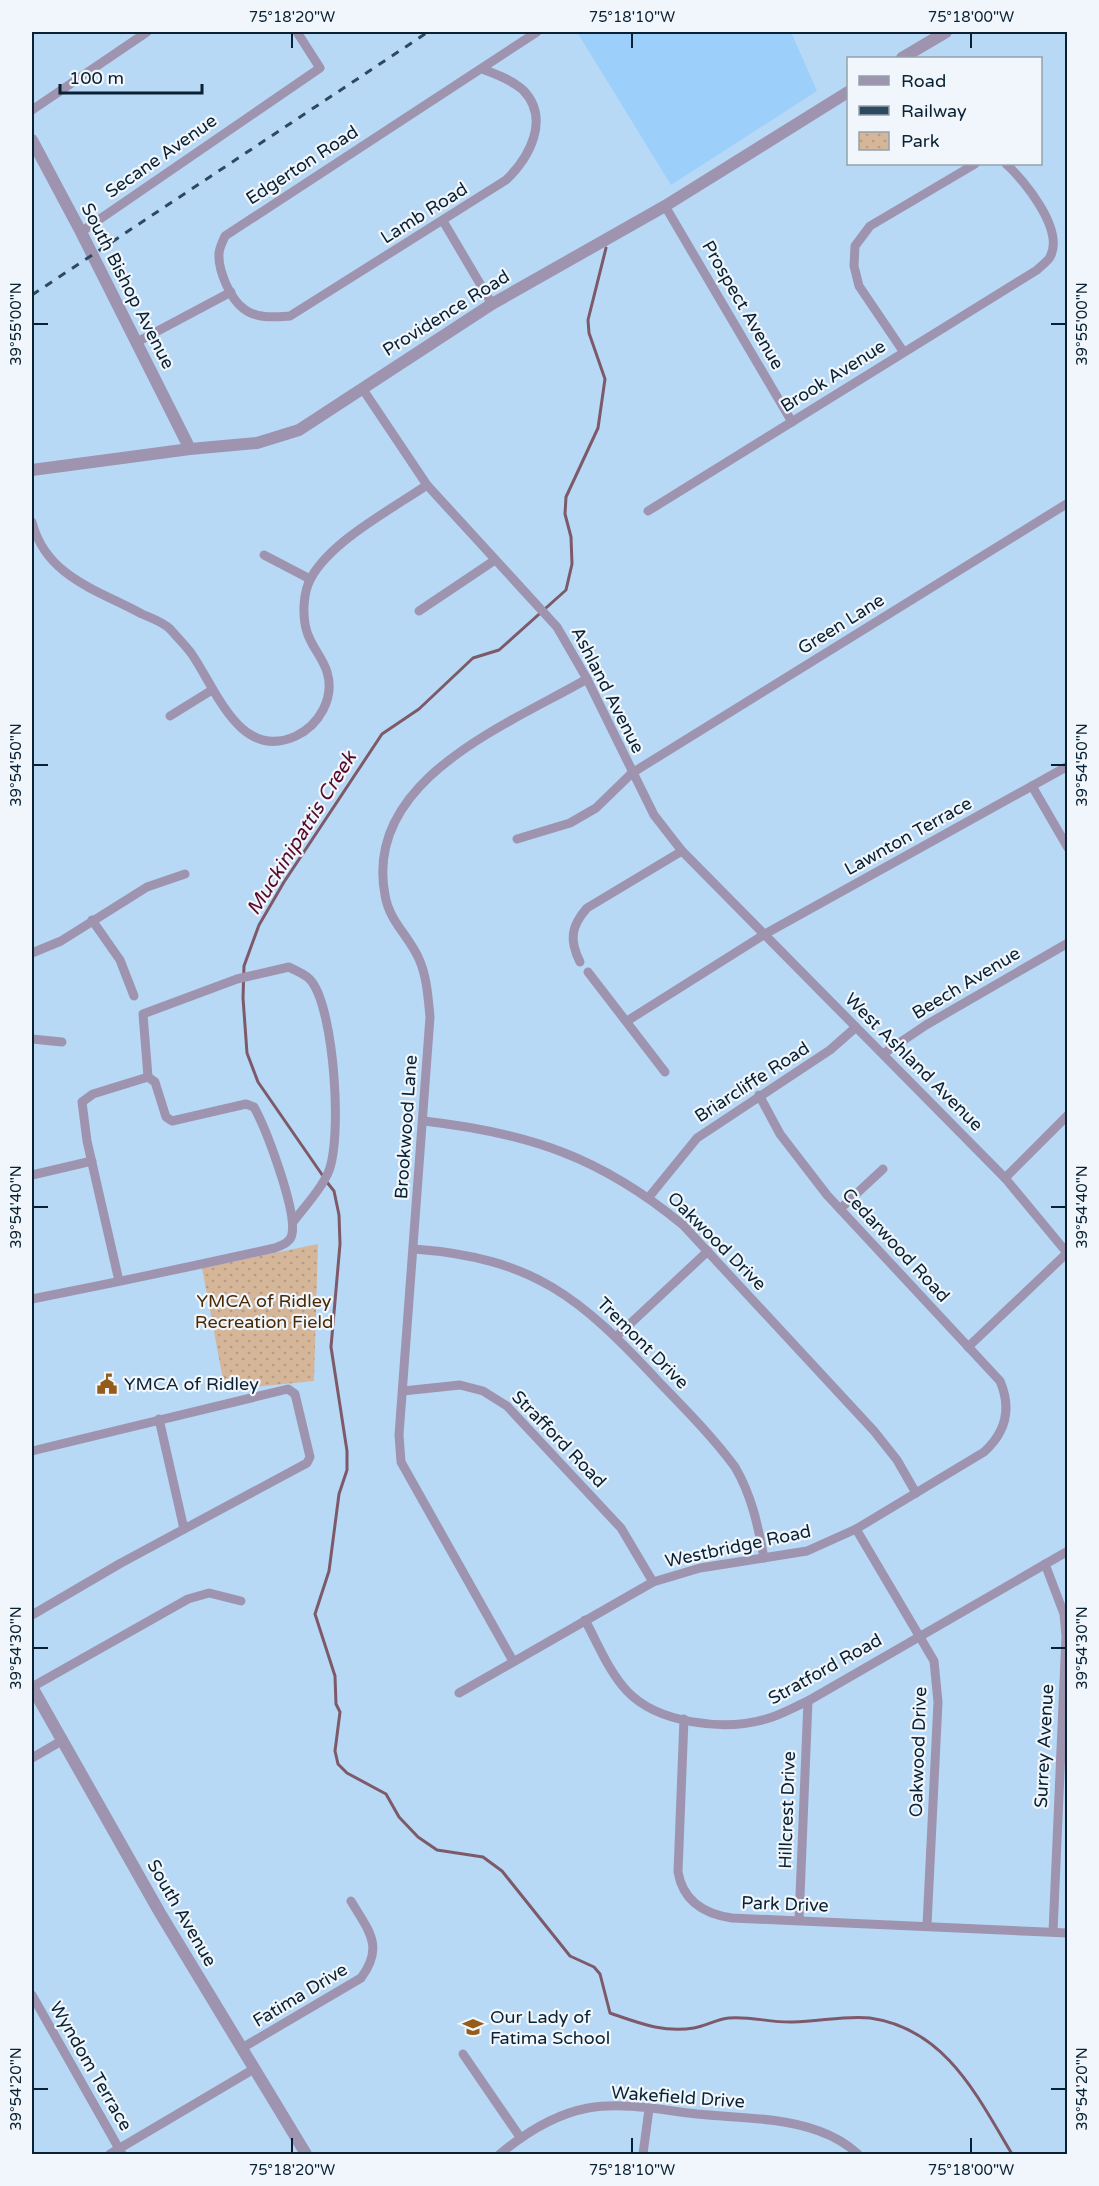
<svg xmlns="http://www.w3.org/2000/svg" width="1099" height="2186" viewBox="0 0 1099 2186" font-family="'Varela Round',sans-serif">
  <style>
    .built { fill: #9ccffa }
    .park { fill: url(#park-dots) }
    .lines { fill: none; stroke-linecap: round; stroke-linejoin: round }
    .stream { stroke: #7e5969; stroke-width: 3 }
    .minor { stroke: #9f94af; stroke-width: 9 }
    .tertiary { stroke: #9f94af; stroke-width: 12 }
    .rail { stroke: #2e485d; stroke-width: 3; stroke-dasharray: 8 8; stroke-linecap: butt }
    .ticks { fill: none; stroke: #092133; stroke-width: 2 }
    .labels { text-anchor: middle; stroke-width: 4.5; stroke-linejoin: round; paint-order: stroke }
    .street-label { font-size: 18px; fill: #092133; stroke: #f0f6fb }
    .park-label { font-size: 18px; fill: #482904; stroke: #f0f6fb }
    .poi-label { font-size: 18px; fill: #092133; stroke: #f0f6fb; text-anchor: start }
    .water-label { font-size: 20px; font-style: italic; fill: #580928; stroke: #f0f6fb }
    .neatline { fill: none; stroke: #092133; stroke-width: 2 }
    .ticks-label { font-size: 15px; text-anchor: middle; fill: #092133 }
  </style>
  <defs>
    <pattern id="park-dots" width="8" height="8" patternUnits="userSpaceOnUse" patternTransform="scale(1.5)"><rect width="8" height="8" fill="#d5b699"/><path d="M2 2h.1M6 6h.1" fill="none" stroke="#b69c84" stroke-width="1.8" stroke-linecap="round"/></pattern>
  </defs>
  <rect width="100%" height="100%" fill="#b7d9f6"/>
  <polygon class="built" points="577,32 791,32 817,91 671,185"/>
  <polygon class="park" points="318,1244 314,1381 225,1390 202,1268"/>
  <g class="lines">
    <g class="stream">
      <polyline points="323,1176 258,1082 247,1053 243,998 244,966 259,925 284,882 382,734 419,709 473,658 499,650 566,590 572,564 571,537 565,514 566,497 598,428 605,379 589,333 588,320 606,248"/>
      <path d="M326 1181 334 1191 339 1215 340 1244 331 1347 347 1451V1470L339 1494 329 1571 315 1614 335 1676 336 1704 340 1712 335 1751 338 1764 347 1773 386 1794 399 1817 418 1837 437 1850 483 1857 502 1871 570 1956 594 1967 600 1974 610 2013C639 2023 663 2033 694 2028 706 2026 717 2019 729 2018 750 2016 772 2023 793 2022 819 2022 845 2015 870 2018 946 2029 977 2096 1012 2154"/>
    </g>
    <g class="minor">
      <path d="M482 69C496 74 512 80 523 90 551 119 529 158 506 180L290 316C275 317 257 319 244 309 230 299 218 270 219 254 219 248 223 241 225 236L537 32"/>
      <polyline points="32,110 147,32"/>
      <polyline points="665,206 792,422"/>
      <polyline points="443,221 492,304"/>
      <polyline points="81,232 320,68 297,32"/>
      <polyline points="137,342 231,292"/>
      <polyline points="903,351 859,286 854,266 855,246 870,226 975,164"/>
      <polyline points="362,388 427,485 557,627 587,679 654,815 682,851 1005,1178 1068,1254"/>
      <path d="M648 511 1037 270C1041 266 1048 261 1050 257 1065 230 1024 180 1006 164"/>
      <path d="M32 522C46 577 98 590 142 614 151 618 163 622 170 629 177 637 185 645 191 653 216 688 239 762 296 736 319 725 335 698 327 672 323 658 311 646 307 632 302 616 303 592 311 578 331 541 392 509 427 485"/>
      <polyline points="264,555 310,579"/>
      <polyline points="419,611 495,560"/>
      <polyline points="170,716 212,690"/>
      <polyline points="1032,786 1068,848"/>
      <polyline points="517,839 570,823 596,808 632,773 1068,503"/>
      <polyline points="92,920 120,960 134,996"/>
      <polyline points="32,953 61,941 147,887 185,874"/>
      <path d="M580 962C569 940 571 926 587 908L682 851"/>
      <polyline points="588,972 665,1072"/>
      <polyline points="627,1021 765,934 1068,766"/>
      <polyline points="32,1039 62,1042"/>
      <polyline points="883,1054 926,1025 1068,943"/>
      <path d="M148 1077 143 1014 237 979 289 967C296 971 308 975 312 982 334 1011 343 1139 328 1173 320 1191 305 1206 293 1222"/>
      <path d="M424 1121C529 1133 601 1157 683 1225L874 1431 897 1460 916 1493"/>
      <polyline points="32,1175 92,1161"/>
      <polyline points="1005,1178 1068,1115"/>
      <polyline points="649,1197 697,1138 830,1050 855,1028"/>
      <polyline points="840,1209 883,1169"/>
      <path d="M414 1249C534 1258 580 1297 659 1382 685 1409 712 1436 735 1467 752 1496 758 1526 764 1558"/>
      <path d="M32 1299C113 1283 194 1266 275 1248 282 1245 291 1242 292 1234 297 1210 266 1129 254 1107L246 1104 172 1121 166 1117 155 1082 148 1077 93 1094 82 1102 87 1141 119 1281"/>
      <polyline points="617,1336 708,1251"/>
      <polyline points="968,1347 1067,1253"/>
      <polyline points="403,1391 460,1385 483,1391 507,1406 621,1528 653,1582"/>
      <polyline points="159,1419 184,1529"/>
      <polyline points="32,1451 288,1389 295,1394 310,1457 307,1463 121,1563 32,1615"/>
      <polyline points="856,1529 934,1661 938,1702 927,1925"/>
      <polyline points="1045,1564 1064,1614 1066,1636 1053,1932"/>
      <path d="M585 1620C598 1644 609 1672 627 1691 658 1724 725 1731 766 1719 781 1715 794 1707 808 1701L1068 1551"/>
      <path d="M513 1661 401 1462 399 1435 430 1017C428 997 427 977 419 959 409 936 389 921 385 895 363 780 507 725 587 679"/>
      <polyline points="32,1687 188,1599 209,1593 241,1601"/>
      <path d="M459 1693 653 1582 700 1568 807 1551 856 1529 984 1452C1006 1432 1012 1409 1000 1381L827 1195 780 1134 759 1095"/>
      <path d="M684 1719 678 1872C683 1901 704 1914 732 1918L1068 1933"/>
      <polyline points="32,1758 63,1740"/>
      <polyline points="799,1920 808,1701"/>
      <polyline points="32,1995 122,2154"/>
      <path d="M242 2048 361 1978C385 1946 368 1930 351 1901"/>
      <polyline points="463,2054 520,2137"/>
      <polyline points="110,2154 254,2069"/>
      <path d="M500 2154C524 2134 556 2114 588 2108 623 2102 662 2110 697 2114 737 2118 781 2117 819 2131 833 2136 848 2145 858 2154"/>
      <polyline points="643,2154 649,2109"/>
    </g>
    <g class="tertiary">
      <polyline points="902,58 946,32"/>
      <polyline points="32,140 81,232 190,449"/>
      <polyline points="32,470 190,449 257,443 299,430 492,304 665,206 848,92"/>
      <polyline points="32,1687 160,1913 306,2154"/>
    </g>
    <polyline class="rail" points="32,295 428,32"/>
  </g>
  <path class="ticks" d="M292 33V48M632 33V48M971 33V48M33 324H48M1051 324H1066M33 765H48M1051 765H1066M33 1207H48M1051 1207H1066M33 1648H48M1051 1648H1066M33 2089H48M1051 2089H1066M292 2138V2153M632 2138V2153M971 2138V2153"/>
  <defs>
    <g id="civic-bare" transform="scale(1.62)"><path d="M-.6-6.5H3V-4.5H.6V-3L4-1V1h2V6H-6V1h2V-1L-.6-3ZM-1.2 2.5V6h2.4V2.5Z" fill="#955b18" stroke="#f0f6fb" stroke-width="2.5" paint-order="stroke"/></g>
    <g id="school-bare" transform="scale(1.62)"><path d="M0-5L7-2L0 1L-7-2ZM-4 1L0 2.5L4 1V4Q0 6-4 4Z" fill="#955b18" stroke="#f0f6fb" stroke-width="2.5" paint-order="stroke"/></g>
  </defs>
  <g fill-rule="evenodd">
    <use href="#civic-bare" x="107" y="1384"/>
    <use href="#school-bare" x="473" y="2027"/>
  </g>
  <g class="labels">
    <g class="street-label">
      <text transform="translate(161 156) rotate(-35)" y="6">Secane Avenue</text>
      <text transform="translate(302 165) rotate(-33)" y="6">Edgerton Road</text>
      <text transform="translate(424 213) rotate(-32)" y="6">Lamb Road</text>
      <text transform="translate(128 286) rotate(63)" y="6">South Bishop Avenue</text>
      <text transform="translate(743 305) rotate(60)" y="6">Prospect Avenue</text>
      <text transform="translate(446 313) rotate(-32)" y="6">Providence Road</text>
      <text transform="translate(833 376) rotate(-32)" y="6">Brook Avenue</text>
      <text transform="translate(841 624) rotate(-32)" y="6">Green Lane</text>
      <text transform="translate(608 690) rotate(63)" y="6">Ashland Avenue</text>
      <text transform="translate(908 836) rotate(-29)" y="6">Lawnton Terrace</text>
      <text transform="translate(966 983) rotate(-31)" y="6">Beech Avenue</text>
      <text transform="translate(914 1062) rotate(45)" y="6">West Ashland Avenue</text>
      <text transform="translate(752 1082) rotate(-33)" y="6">Briarcliffe Road</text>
      <text transform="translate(406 1127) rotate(-86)" y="6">Brookwood Lane</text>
      <text transform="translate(717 1241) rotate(45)" y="6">Oakwood Drive</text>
      <text transform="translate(896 1245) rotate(47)" y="6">Cedarwood Road</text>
      <text transform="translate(643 1343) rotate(45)" y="6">Tremont Drive</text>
      <text transform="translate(559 1439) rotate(46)" y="6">Strafford Road</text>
      <text transform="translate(738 1546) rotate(-12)" y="6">Westbridge Road</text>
      <text transform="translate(825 1669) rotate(-29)" y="6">Stratford Road</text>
      <text transform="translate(1044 1746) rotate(-87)" y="6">Surrey Avenue</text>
      <text transform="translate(918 1752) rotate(-88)" y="6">Oakwood Drive</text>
      <text transform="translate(787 1810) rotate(-88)" y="6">Hillcrest Drive</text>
      <text transform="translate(785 1904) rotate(2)" y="6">Park Drive</text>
      <text transform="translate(182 1913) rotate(60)" y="6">South Avenue</text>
      <text transform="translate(300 1995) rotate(-31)" y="6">Fatima Drive</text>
      <text transform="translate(91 2066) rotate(60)" y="6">Wyndom Terrace</text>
      <text transform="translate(678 2097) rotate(4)" y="6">Wakefield Drive</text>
    </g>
    <g class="park-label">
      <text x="264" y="1307">YMCA of Ridley<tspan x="264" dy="21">Recreation Field</tspan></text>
    </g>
    <g class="poi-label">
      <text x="124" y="1390">YMCA of Ridley</text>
      <text x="490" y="2023">Our Lady of<tspan x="490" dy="21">Fatima School</tspan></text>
    </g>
    <g class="water-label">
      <text transform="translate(301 833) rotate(-58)" y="7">Muckinipattis Creek</text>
    </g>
  </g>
  <rect width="1099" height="2186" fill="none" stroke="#f0f6fb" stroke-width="66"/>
  <rect x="847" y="57" width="195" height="108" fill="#f0f6fb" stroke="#94a1ab" stroke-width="1.5"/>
  <rect x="859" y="76" width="30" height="9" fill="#9f94af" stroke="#94a1ab" stroke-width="1.5"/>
  <text x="901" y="87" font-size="18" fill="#092133">Road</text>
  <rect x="859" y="106" width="30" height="9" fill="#2e485d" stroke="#94a1ab" stroke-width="1.5"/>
  <text x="901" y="117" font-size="18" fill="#092133">Railway</text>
  <rect x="859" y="132" width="30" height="18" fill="url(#park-dots)" stroke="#94a1ab" stroke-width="1.5"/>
  <text x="901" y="147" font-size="18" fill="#092133">Park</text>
  <path d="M60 84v9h142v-9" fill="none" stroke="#092133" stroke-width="3"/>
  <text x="69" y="84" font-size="18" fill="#092133" stroke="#f0f6fb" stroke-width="4.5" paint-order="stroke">100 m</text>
  <rect x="33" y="33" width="1033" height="2120" class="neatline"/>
  <g class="ticks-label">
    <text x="292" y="22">75°18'20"W</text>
    <text x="632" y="22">75°18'10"W</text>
    <text x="971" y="22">75°18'00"W</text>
    <text transform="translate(16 324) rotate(-90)" y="5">39°55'00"N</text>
    <text transform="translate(1082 324) rotate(-90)" y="5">39°55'00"N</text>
    <text transform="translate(16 765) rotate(-90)" y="5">39°54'50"N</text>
    <text transform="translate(1082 765) rotate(-90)" y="5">39°54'50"N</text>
    <text transform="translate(16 1207) rotate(-90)" y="5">39°54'40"N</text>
    <text transform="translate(1082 1207) rotate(-90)" y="5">39°54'40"N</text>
    <text transform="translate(16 1648) rotate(-90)" y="5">39°54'30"N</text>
    <text transform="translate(1082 1648) rotate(-90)" y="5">39°54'30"N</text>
    <text transform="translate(16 2089) rotate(-90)" y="5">39°54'20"N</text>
    <text transform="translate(1082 2089) rotate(-90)" y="5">39°54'20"N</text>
    <text x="292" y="2175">75°18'20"W</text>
    <text x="632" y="2175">75°18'10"W</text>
    <text x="971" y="2175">75°18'00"W</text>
  </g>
</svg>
